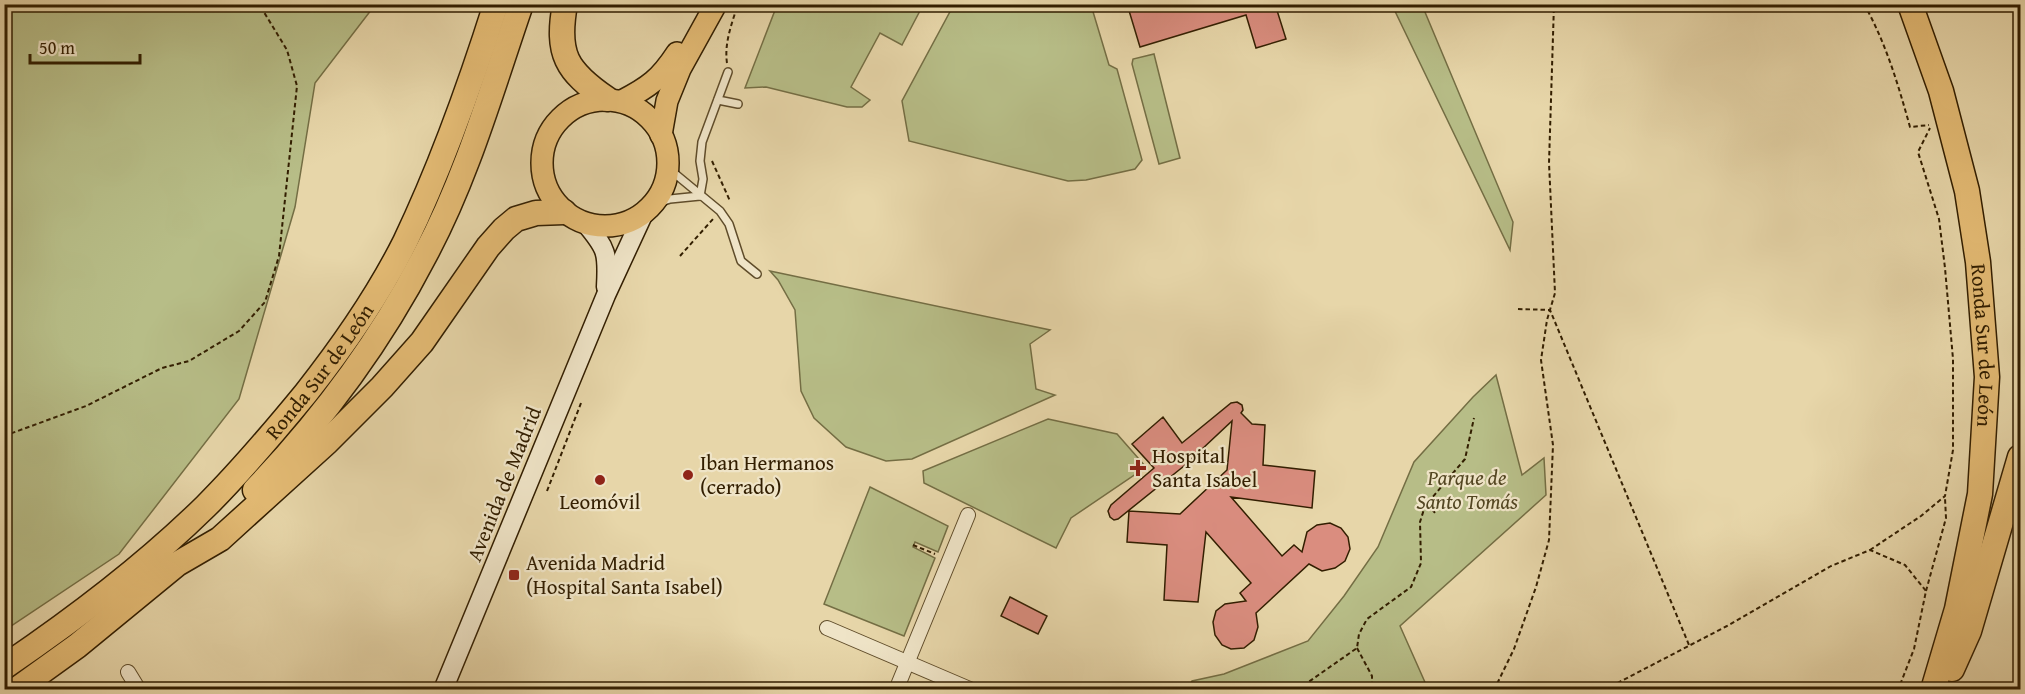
<svg xmlns="http://www.w3.org/2000/svg" width="2025" height="694" viewBox="0 0 2025 694" font-family="'Gentium Book Plus',serif">
  <style>
    .green { fill: #b7bd87; stroke: #746e44; stroke-width: 1.5 }
    .building { fill: #da8d7f; stroke: #321e00; stroke-width: 1.5 }
    .lines { fill: none; stroke-linecap: round; stroke-linejoin: round }
    .service-casing { stroke: #5f4c2a; stroke-width: 10 }
    .minor-casing { stroke: #5f4c2a; stroke-width: 16 }
    .secondary-casing { stroke: #321e00; stroke-width: 21 }
    .trunk-casing { stroke: #321e00; stroke-width: 24 }
    .motorway-casing { stroke: #321e00; stroke-width: 27 }
    .path { stroke: #321e00; stroke-width: 2; stroke-dasharray: 4.5 3; stroke-linecap: butt }
    .service { stroke: #efe4c7; stroke-width: 7 }
    .minor { stroke: #efe4c7; stroke-width: 14 }
    .secondary { stroke: #efe4c7; stroke-width: 18 }
    .trunk { stroke: #e4bb74; stroke-width: 21 }
    .motorway { stroke: #e4bb74; stroke-width: 24 }
    .poi-dot { fill: #8f2418; stroke: #efe4c7; stroke-width: 2 }
    .labels { text-anchor: middle; stroke-width: 4.5; stroke-linejoin: round; paint-order: stroke }
    .street-label { font-size: 21px; fill: #321e00; stroke: #efe4c7 }
    .poi-label { font-size: 21px; fill: #321e00; stroke: #efe4c7; text-anchor: start }
    .park-label { font-size: 21px; font-style: italic; fill: #534622; stroke: #efe4c7 }
  </style>
  <rect width="100%" height="100%" fill="#e7d6a9"/>
  <filter id="stains"><feTurbulence type="fractalNoise" baseFrequency=".00333" numOctaves="4"/><feColorMatrix values="0 0 0 0 .2 0 0 0 0 .09 0 0 0 0 .02 0 0 0 .5 -.17"/></filter>
  <radialGradient id="worn" r=".72"><stop offset=".6" stop-color="#630" stop-opacity="0"/><stop offset="1" stop-color="#630" stop-opacity=".3"/></radialGradient>
  <g class="green">
    <polygon points="5,4 375,5 315,83 295,207 239,399 119,554 5,630"/>
    <polygon points="957,4 1056,5 1058,10 1078,5 1091,5 1109,65 1117,69 1142,160 1135,169 1086,180 1068,181 909,141 902,101 952,8"/>
    <polygon points="777,5 777,4 923,5 902,45 880,33 851,87 870,100 862,107 847,107 766,87 745,88"/>
    <polygon points="1392,5 1422,5 1513,222 1510,250"/>
    <polygon points="1154,54 1180,158 1159,164 1132,64 1133,59"/>
    <polygon points="770,271 1050,330 1030,344 1036,389 1055,395 912,459 886,461 846,447 814,418 801,391 795,310 778,280"/>
    <polygon points="1496,375 1522,475 1544,458 1546,495 1400,626 1428,689 1187,689 1192,681 1224,674 1308,641 1344,596 1378,547 1414,462 1473,397"/>
    <polygon points="1048,419 1117,434 1146,467 1071,518 1056,548 924,483 923,471"/>
    <polygon points="870,487 948,526 938,552 915,542 913,547 935,558 904,636 824,604"/>
  </g>
  <g class="building">
    <polygon points="1127,4 1275,4 1286,39 1256,48 1246,15 1140,47"/>
    <polygon points="1237,402 1242,405 1243,410 1241,413 1252,424 1265,425 1263,465 1315,471 1312,508 1231,497 1282,556 1294,545 1302,552 1307,532 1317,525 1330,523 1341,528 1348,537 1350,549 1345,561 1335,568 1322,571 1309,564 1256,613 1258,627 1254,640 1244,648 1231,649 1222,645 1215,635 1213,622 1216,611 1225,604 1246,601 1240,593 1251,583 1206,532 1198,602 1164,600 1167,545 1127,542 1129,511 1180,514 1227,470 1232,421 1184,466 1118,519 1114,520 1110,517 1108,511 1111,505 1154,468 1132,444 1163,417 1182,443 1231,403"/>
    <polygon points="1010,597 1047,616 1038,634 1001,616"/>
  </g>
  <g class="lines">
    <g class="service-casing">
      <g id="service">
        <polyline points="718,100 738,104"/>
        <polyline points="668,168 720,211 729,224 741,261 757,274"/>
        <polyline points="700,196 703,179 700,161 702,142 728,72"/>
        <polyline points="655,204 670,199 700,196"/>
      </g>
    </g>
    <g class="minor-casing">
      <g id="minor">
        <polyline points="827,628 972,690"/>
        <polyline points="128,672 139,690"/>
        <polyline points="896,690 968,515"/>
      </g>
    </g>
    <g class="secondary-casing">
      <g id="secondary">
        <path d="M585 223C607 249 608 253 606 287"/>
        <polyline points="443,690 606,295 643,215"/>
      </g>
    </g>
    <g class="trunk-casing">
      <g id="trunk">
        <circle cx="605" cy="163" r="63"/>
        <path d="M622 101C649 87 660 79 677 53"/>
        <polyline points="661,135 667,101 680,69 716,4"/>
      </g>
    </g>
    <g class="motorway-casing">
      <g id="motorway">
        <path d="M565 4C556 54 566 71 607 99"/>
        <path id="s1" d="M1910 4 1941 91 1967 191 1978 262 1987 377 1980 494 1957 609 1933 690"/>
        <path d="M255 490C322 420 380 342 425 255 467 177 492 88 521 4"/>
        <path id="s2" d="M4 667C75 619 145 566 206 506 242 470 274 432 306 393 343 346 378 296 405 242 442 165 470 86 496 4"/>
        <polyline points="1952,669 1969,631 2020,457"/>
        <polyline points="16,690 77,646 177,564 220,539 327,442 382,387 422,342 488,247 504,229 516,219 536,213 564,212"/>
      </g>
    </g>
    <g class="path">
      <path d="M1864 4C1886 43 1898 84 1910 127L1929 125"/>
      <path d="M727 63C724 43 732 23 738 4"/>
      <polyline points="712,161 730,201"/>
      <polyline points="680,256 713,219"/>
      <polyline points="1518,309 1550,310 1689,645"/>
      <polyline points="4,436 86,406 162,368 189,361 239,331 265,302 279,256 297,86 287,50 259,4"/>
      <polyline points="547,491 581,403"/>
      <polyline points="1427,504 1436,514"/>
      <polyline points="913,545 935,554"/>
      <polyline points="1870,550 1921,516 1945,496 1953,450 1953,359 1945,268 1939,219 1918,152 1930,128"/>
      <polyline points="1926,591 1946,518 1945,498"/>
      <polyline points="1357,648 1372,676 1372,690"/>
      <polyline points="1297,690 1357,648 1359,634 1367,619 1411,587 1421,563 1420,522 1425,506 1465,459 1474,418"/>
      <polyline points="1494,690 1514,649 1536,587 1549,540 1553,445 1541,360 1547,320 1555,293 1549,163 1554,4"/>
      <polyline points="1604,690 1727,626 1831,566 1870,550 1905,565 1926,591 1914,649 1898,690"/>
    </g>
    <use href="#service" class="service"/>
    <use href="#minor" class="minor"/>
    <use href="#secondary" class="secondary"/>
    <use href="#trunk" class="trunk"/>
    <use href="#motorway" class="motorway"/>
  </g>
  <g class="poi-dot">
    <path d="M1135 459h6v6h6v6h-6v6h-6v-6h-6v-6h6z"/>
    <circle cx="688" cy="475" r="6"/>
    <circle cx="600" cy="480" r="6"/>
    <rect x="508" y="569" width="12" height="12" rx="3"/>
  </g>
  <g class="labels">
    <g class="street-label">
      <text dy="7" stroke="none"><textPath href="#s1" startOffset="351">Ronda Sur de León</textPath></text>
      <text dy="7" stroke="none"><textPath href="#s2" startOffset="435">Ronda Sur de León</textPath></text>
      <text transform="translate(504 484) rotate(-68)" y="7">Avenida de Madrid</text>
    </g>
    <g class="poi-label">
      <text x="1152" y="463">Hospital<tspan x="1152" dy="24">Santa Isabel</tspan></text>
      <text x="700" y="470">Iban Hermanos<tspan x="700" dy="24">(cerrado)</tspan></text>
      <text x="600" y="509" text-anchor="middle">Leomóvil</text>
      <text x="526" y="570">Avenida Madrid<tspan x="526" dy="24">(Hospital Santa Isabel)</tspan></text>
    </g>
    <g class="park-label">
      <text x="1467" y="485">Parque de<tspan x="1467" dy="24">Santo Tomás</tspan></text>
    </g>
  </g>
  <rect width="2025" height="694" fill="none" stroke="#e7d6a9" stroke-width="24"/>
  <rect x="6" y="6" width="2013" height="682" fill="none" stroke="#321e00" stroke-width="3"/>
  <rect x="12" y="12" width="2001" height="670" fill="none" stroke="#321e00" stroke-width="1.5"/>
  <path d="M30 54v9h110v-9" fill="none" stroke="#321e00" stroke-width="3"/>
  <text x="39" y="54" font-size="18" fill="#321e00" stroke="#efe4c7" stroke-width="4.5" paint-order="stroke">50 m</text>
  <rect width="100%" height="100%" filter="url(#stains)"/>
  <rect width="100%" height="100%" fill="url(#worn)"/>
</svg>
